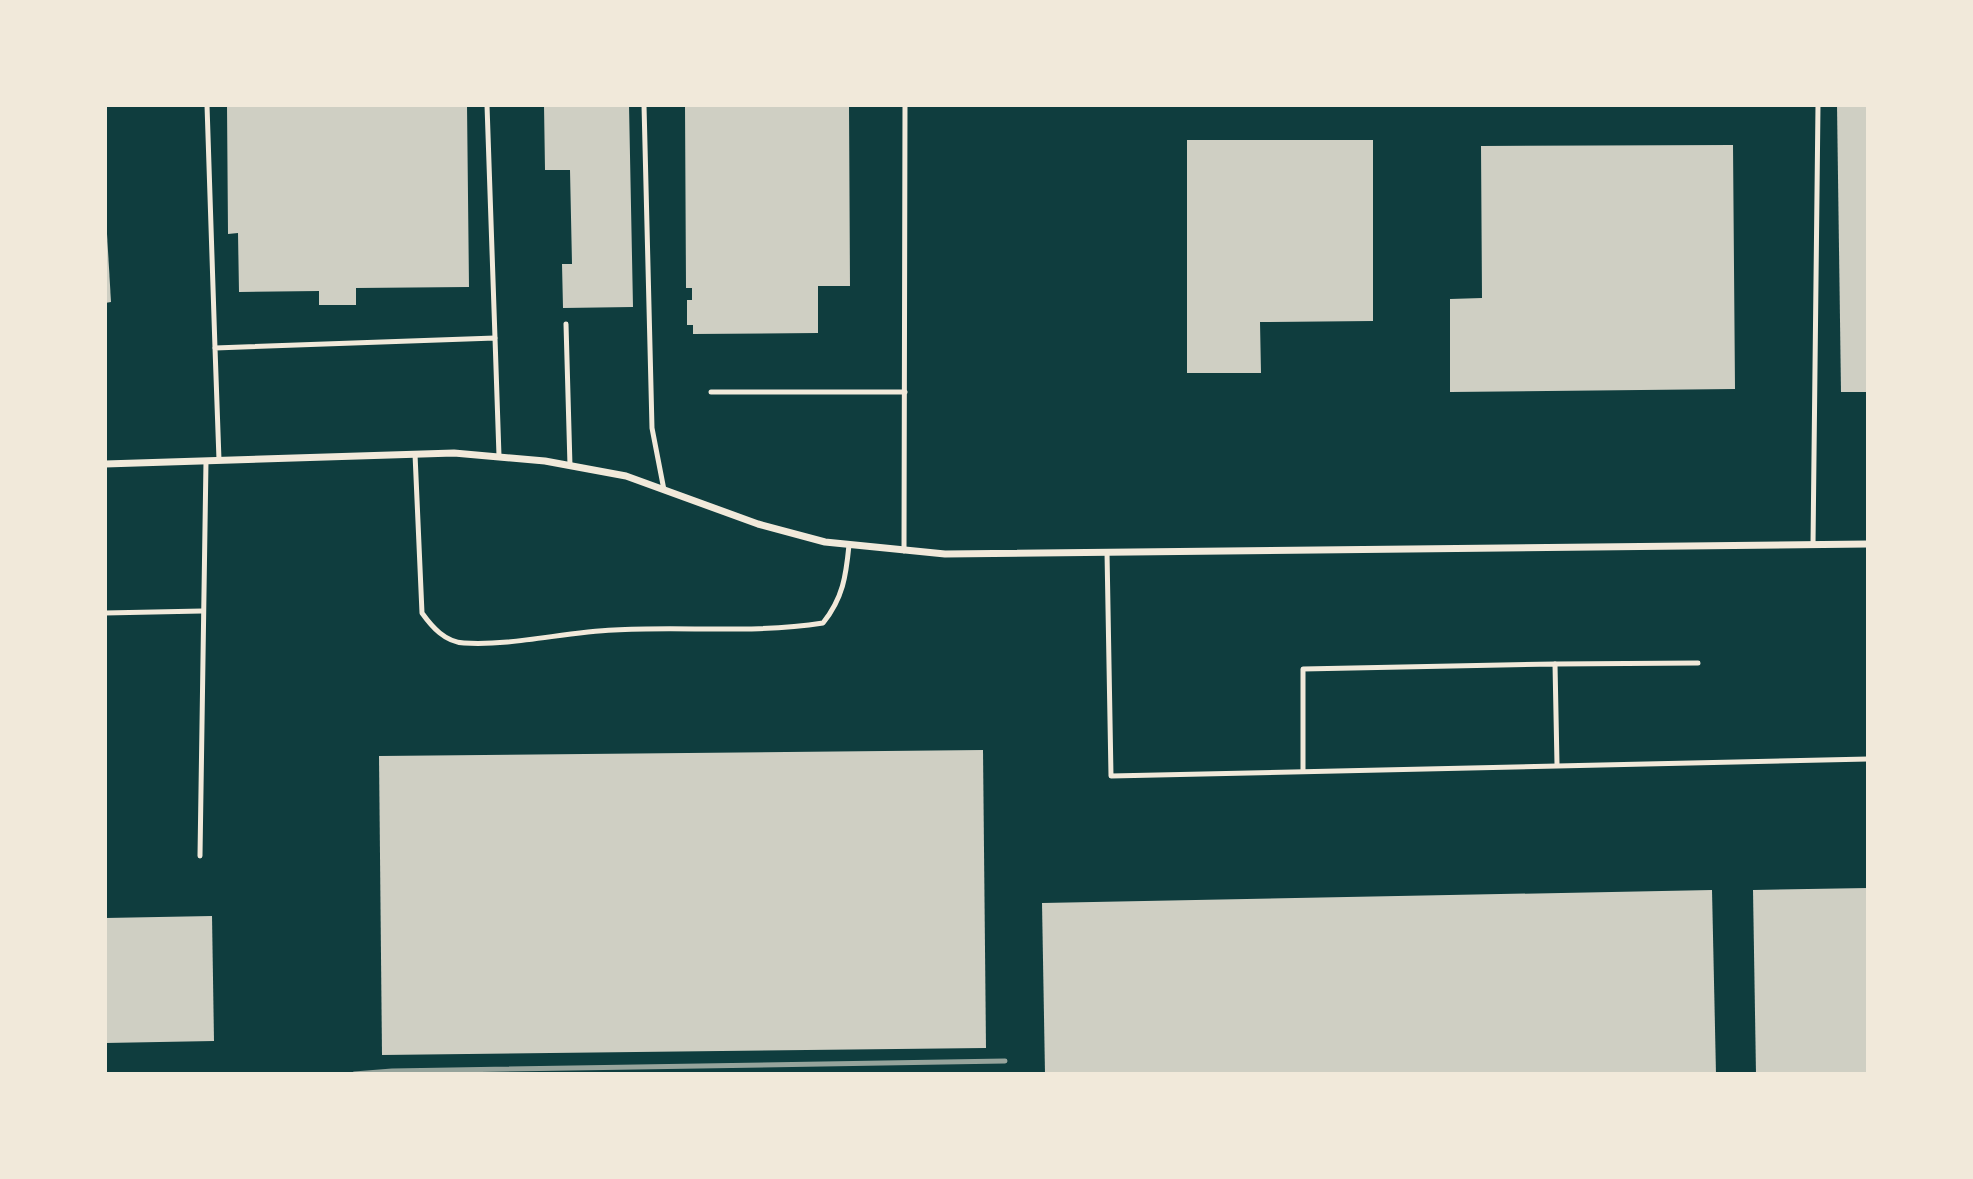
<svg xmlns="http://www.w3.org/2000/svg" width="1973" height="1179" viewBox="0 0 1973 1179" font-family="'Alegreya Sans',sans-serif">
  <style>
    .building { fill: #cfcfc3 }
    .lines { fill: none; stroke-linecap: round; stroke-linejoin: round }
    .service { stroke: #f1e9da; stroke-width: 5 }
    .minor { stroke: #f1e9da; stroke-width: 7 }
    .rail { stroke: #97a49c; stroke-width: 5 }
  </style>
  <rect width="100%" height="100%" fill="#0f3d3e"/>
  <g class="building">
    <polygon points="227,105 467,105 469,287 356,288 356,305 319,305 319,291 239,292 238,233 228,234"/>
    <polygon points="544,105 629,105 633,307 563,308 562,264 572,264 570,170 545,170"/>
    <polygon points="685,105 849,105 850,286 818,286 818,333 693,334 693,325 687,325 687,300 692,300 692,288 686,288"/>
    <polygon points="1837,105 1868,105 1868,392 1841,392"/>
    <polygon points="1187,140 1373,140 1373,321 1260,322 1261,373 1187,373"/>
    <polygon points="1733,145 1735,389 1450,392 1450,299 1482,298 1481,146"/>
    <polygon points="105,200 111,302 105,303"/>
    <polygon points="983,750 986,1048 382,1055 379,756"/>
    <polygon points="1868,888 1868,1074 1756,1074 1753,890"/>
    <polygon points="1712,890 1716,1074 1045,1074 1042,903"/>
    <polygon points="212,916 214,1041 105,1043 105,918"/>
  </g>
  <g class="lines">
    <g class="service">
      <polyline points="207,105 215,348"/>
      <polyline points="487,105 495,338"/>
      <polyline points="644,105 652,428 664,490"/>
      <polyline points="566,324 570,466"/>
      <polyline points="711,392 905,392"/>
      <path d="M415 454 422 613C432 627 445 642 464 643 513 646 564 632 614 630 684 626 753 634 823 623 843 598 846 576 849 545"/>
      <polyline points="219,460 215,348 495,338 499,456"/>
      <polyline points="1813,545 1818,105"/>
      <polyline points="904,551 905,105"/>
      <polyline points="1107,552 1111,776 1868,759"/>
      <polyline points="105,613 202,611"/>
      <polyline points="1555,664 1698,663"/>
      <polyline points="1303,771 1303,669 1555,664 1557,764"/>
      <polyline points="200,856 206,461"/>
    </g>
    <polyline class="minor" points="105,464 454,453 545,461 626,476 758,524 825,542 945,554 1868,544"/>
    <polyline class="rail" points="354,1074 392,1071 1005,1061"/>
  </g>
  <rect width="1973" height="1179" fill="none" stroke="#f1e9da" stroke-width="214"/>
</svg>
